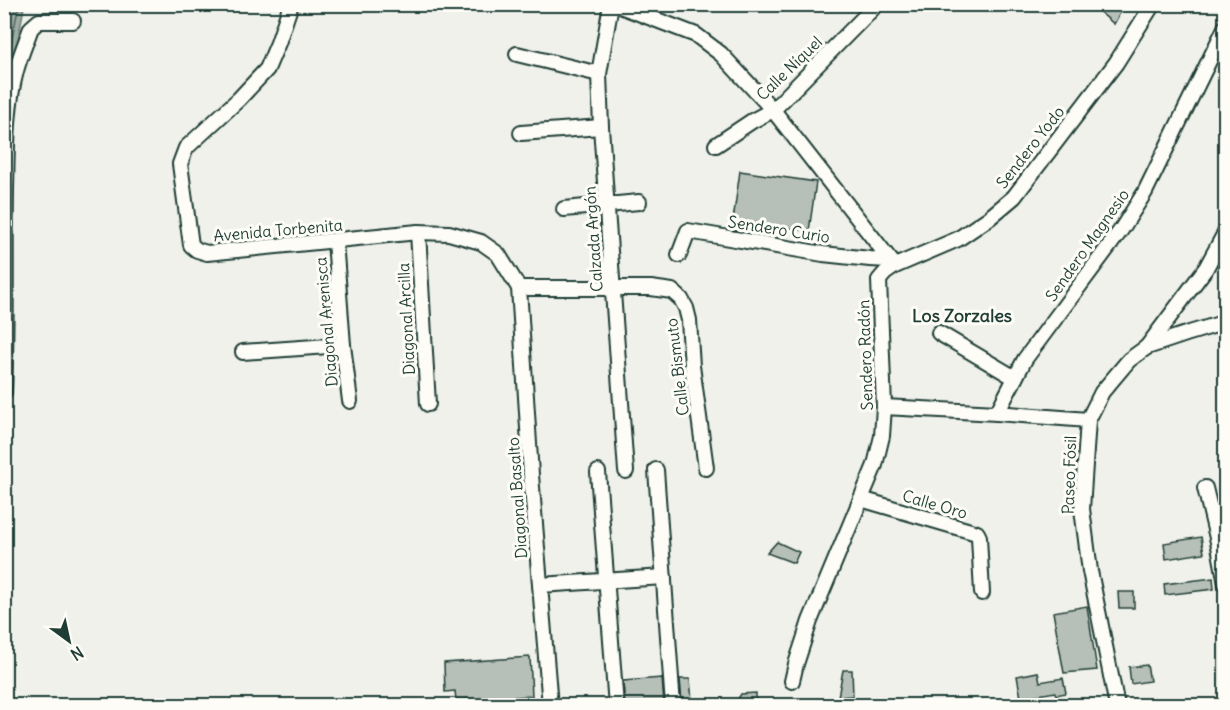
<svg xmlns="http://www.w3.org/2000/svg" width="1230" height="710" viewBox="0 0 1230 710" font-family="Delius,sans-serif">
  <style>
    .water { fill: #9faca4; stroke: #6c8077; stroke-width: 1.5 }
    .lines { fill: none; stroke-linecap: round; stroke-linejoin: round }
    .shore { stroke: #526961; stroke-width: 1.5 }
    .building { fill: #b6bfb8; stroke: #1f3d34; stroke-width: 1.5 }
    .street-casing { stroke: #1f3d34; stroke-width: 18 }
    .street { stroke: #fdfcf7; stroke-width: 14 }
    .labels { text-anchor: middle; stroke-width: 6; stroke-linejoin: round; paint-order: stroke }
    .street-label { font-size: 16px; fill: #1f3d34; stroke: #fdfcf7 }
    .neighbourhood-label { font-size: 18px; font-weight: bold; fill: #1f3d34; stroke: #fdfcf7 }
  </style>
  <rect width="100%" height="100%" fill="#f0f1eb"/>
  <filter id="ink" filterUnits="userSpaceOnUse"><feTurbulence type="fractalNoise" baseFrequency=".0167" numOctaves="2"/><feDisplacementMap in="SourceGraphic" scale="12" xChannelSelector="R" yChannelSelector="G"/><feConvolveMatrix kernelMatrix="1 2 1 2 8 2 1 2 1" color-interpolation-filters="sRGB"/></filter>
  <g filter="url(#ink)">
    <polygon class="water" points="5,5 26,5 24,7 5,111"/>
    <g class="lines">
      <polyline class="shore" points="4,79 19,4"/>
    </g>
    <g class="building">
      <polygon points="1090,4 1125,4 1114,24"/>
      <polygon points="740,171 816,182 809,231 733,220"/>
      <polygon points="1201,537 1204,553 1166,559 1164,543"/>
      <polygon points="777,542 799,552 794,563 767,553"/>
      <polygon points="1213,578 1214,589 1165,595 1164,584"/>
      <polygon points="1118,592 1134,592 1134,608 1119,608"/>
      <polygon points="1087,606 1097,670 1064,673 1053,612"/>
      <polygon points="530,657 532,696 456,700 455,691 445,692 444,663"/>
      <polygon points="1147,665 1150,681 1131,684 1129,667"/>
      <polygon points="843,670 852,670 853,696 838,697"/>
      <polygon points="1038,672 1040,682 1063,678 1066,693 1056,695 1055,692 1021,698 1017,676"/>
      <polygon points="662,678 664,704 625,705 623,681"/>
      <polygon points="680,679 690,679 692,701 682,702"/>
      <polygon points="756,693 756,705 734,705 741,694"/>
    </g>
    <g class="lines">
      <g class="street-casing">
        <g id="street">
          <polyline points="291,4 278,43 267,69 239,99 186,148 180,164 191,245 197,250 207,253 418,232 449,233 481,242 498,254 519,288 531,475 550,706"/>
          <polyline points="611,4 599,74 601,127 626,471"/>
          <polyline points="615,4 696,35 721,54 773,110 895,266"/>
          <polyline points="517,54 599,74"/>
          <polyline points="521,133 601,127"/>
          <polyline points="716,145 752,121 773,110 877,4"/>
          <polyline points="564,209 639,202"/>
          <polyline points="418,232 428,404"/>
          <polyline points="335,241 343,345 350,401"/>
          <polyline points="679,255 688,231 823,254 870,259 890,260"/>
          <polyline points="519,288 651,288 672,291 681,299 686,308 689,320 692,366 706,468"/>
          <polyline points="939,333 1015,378"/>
          <polyline points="1147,347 1206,268 1226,231"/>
          <polyline points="243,352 343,345"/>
          <path d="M4 392C7 324 5 257 6 190 7 151 6 109 16 71 20 56 26 42 31 28L39 21H73"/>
          <polyline points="884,407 997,413 1088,420"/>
          <polyline points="997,413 1025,359 1121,230 1145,192 1226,26"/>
          <polyline points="656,470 673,706"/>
          <polyline points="598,472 616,706"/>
          <polyline points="1205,488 1219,546 1226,584"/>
          <polyline points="861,499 977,533 979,537 982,593"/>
          <polyline points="540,585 664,577"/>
          <polyline points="792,681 796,664 810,621 875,465 882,436 884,407 879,280 885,273 895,266 958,239 989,218 1014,197 1116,63 1153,4"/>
          <polyline points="1117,706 1090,571 1082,509 1088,420 1102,392 1129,360 1147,347 1186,334 1226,322"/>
        </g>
      </g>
      <use href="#street" class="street"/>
    </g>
  </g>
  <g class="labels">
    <g class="street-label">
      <text transform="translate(789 68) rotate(-44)" y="6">Calle Níquel</text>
      <text transform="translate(1030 147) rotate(-52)" y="6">Sendero Yodo</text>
      <text transform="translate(779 229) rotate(9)" y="6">Sendero Curio</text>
      <text transform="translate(278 230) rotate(-5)" y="6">Avenida Torbenita</text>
      <text transform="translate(593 239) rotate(-94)" y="6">Calzada Argón</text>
      <text transform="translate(1087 245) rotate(-55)" y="6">Sendero Magnesio</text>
      <text transform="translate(406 319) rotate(-93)" y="6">Diagonal Arcilla</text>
      <text transform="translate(326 322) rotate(-95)" y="6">Diagonal Arenisca</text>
      <text transform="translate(865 355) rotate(-92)" y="6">Sendero Radón</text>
      <text transform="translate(677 367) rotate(-97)" y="6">Calle Bismuto</text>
      <text transform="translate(1069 475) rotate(-88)" y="6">Paseo Fósil</text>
      <text transform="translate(517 498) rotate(-94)" y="6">Diagonal Basalto</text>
      <text transform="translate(935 504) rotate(16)" y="6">Calle Oro</text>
    </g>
    <g class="neighbourhood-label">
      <text x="962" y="322">Los Zorzales</text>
    </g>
  </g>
  <rect width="1230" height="710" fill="none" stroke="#fdfcf7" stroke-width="24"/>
  <rect x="12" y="12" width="1206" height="686" fill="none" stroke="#1f3d34" stroke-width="2" filter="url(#ink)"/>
  <g transform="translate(69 641) rotate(147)" stroke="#fdfcf7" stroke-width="4.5" paint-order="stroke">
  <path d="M0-4.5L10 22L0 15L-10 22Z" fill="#1f3d34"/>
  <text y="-9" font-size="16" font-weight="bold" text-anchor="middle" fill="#1f3d34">N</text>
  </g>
</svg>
